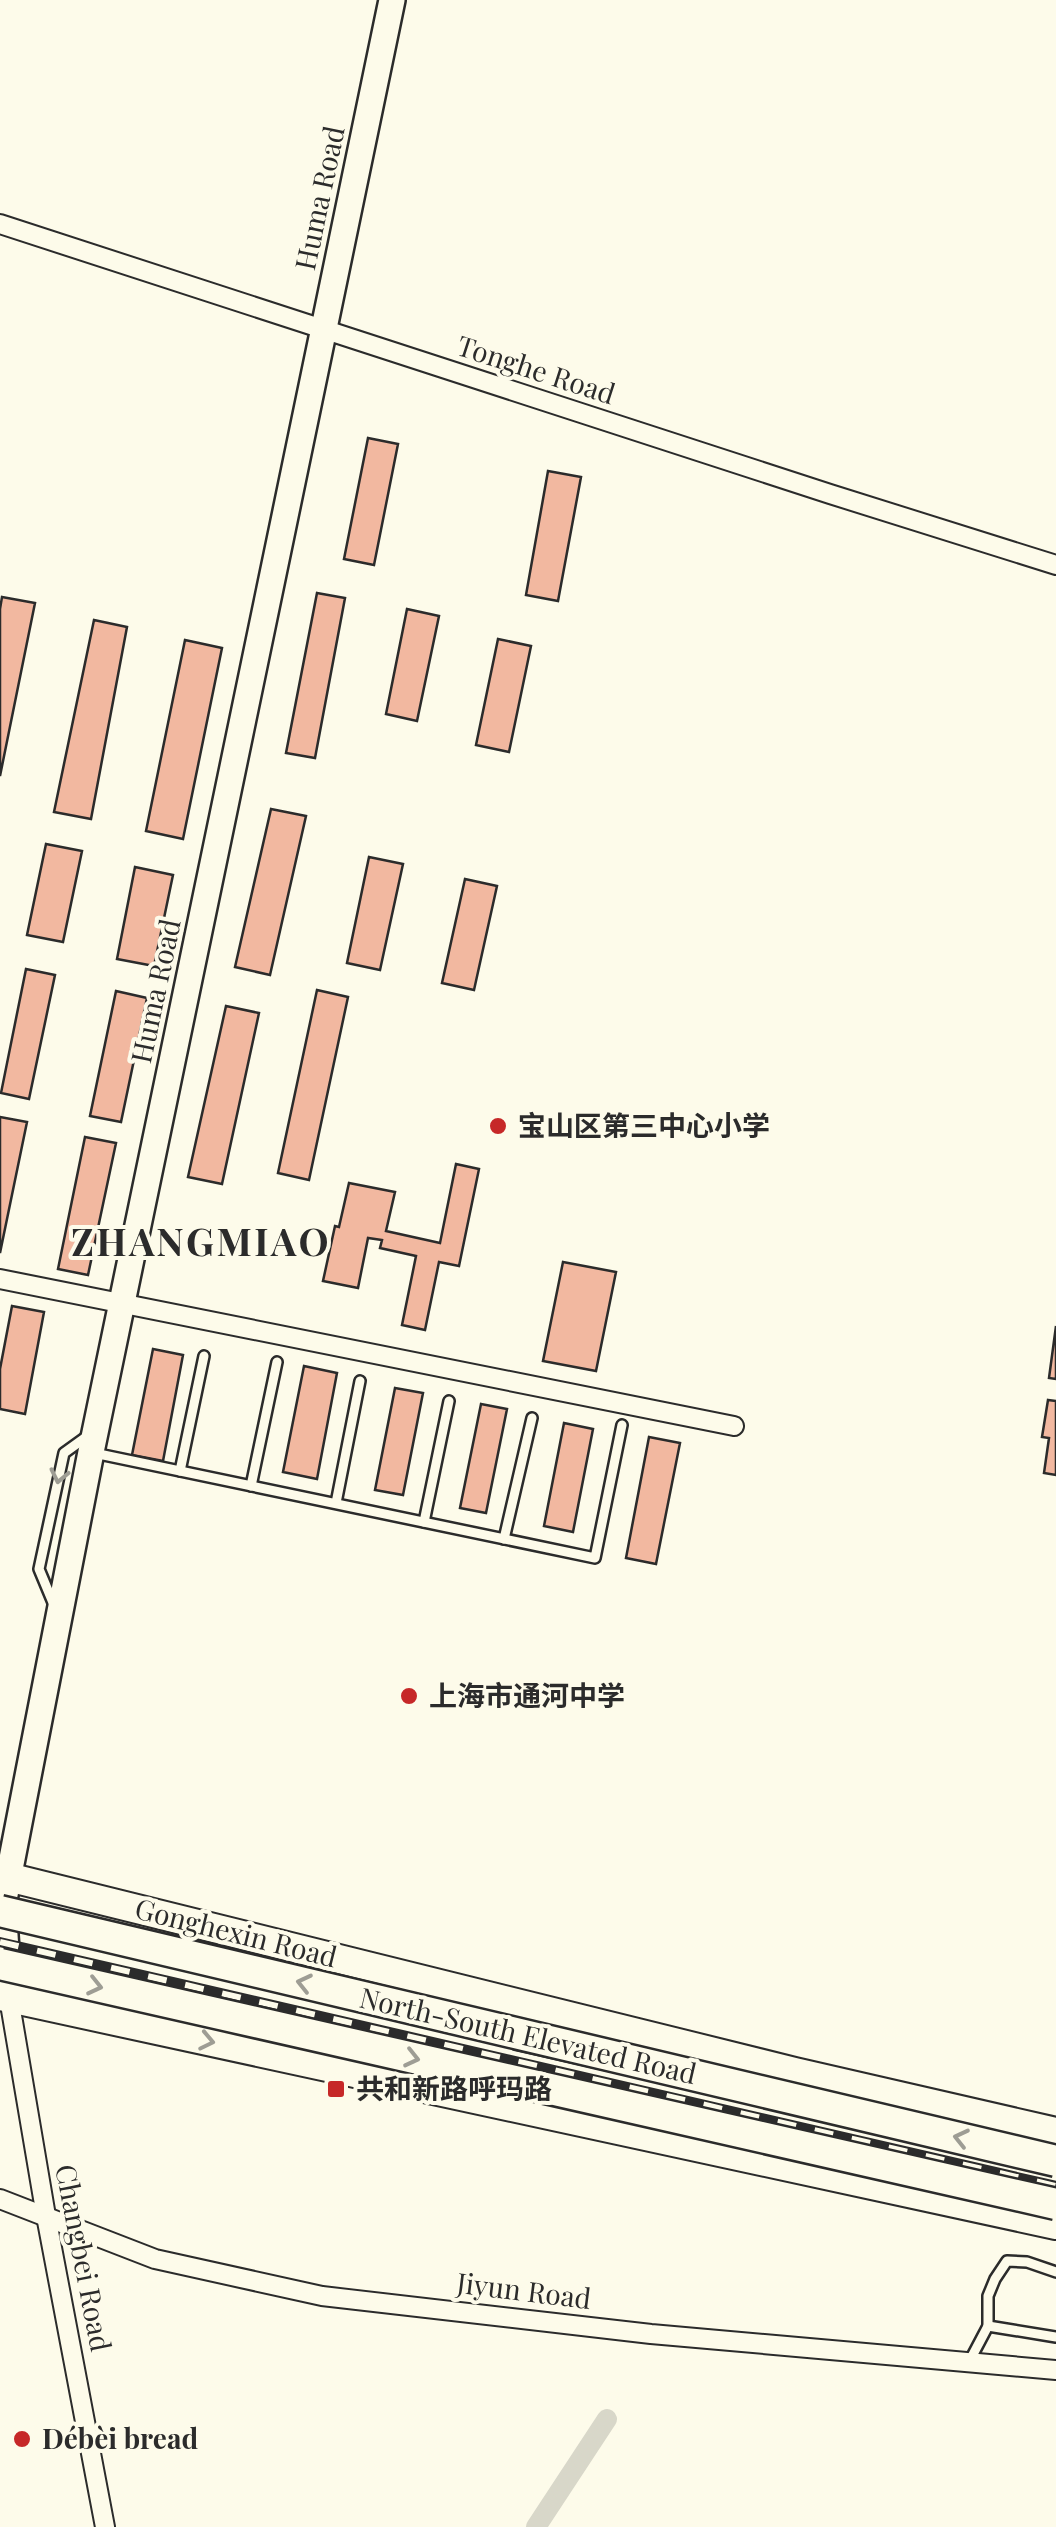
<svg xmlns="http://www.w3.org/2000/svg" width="1056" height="2527" viewBox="0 0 1056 2527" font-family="'Playfair Display','Noto Sans SC',serif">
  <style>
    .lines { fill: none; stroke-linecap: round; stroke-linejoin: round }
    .canal { stroke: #d8d7c9; stroke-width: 20 }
    .building { fill: #f2b8a0; stroke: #2b2b2b; stroke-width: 2.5 }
    .lane-casing { stroke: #2b2b2b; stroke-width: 14 }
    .street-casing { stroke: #2b2b2b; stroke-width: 22 }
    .secondary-casing { stroke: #2b2b2b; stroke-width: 30 }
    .primary-casing { stroke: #2b2b2b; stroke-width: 32 }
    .lane { stroke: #fdfbea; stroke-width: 9 }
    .street { stroke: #fdfbea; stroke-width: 18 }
    .secondary { stroke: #fdfbea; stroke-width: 25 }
    .primary { stroke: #fdfbea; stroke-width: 28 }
    .rail-casing { stroke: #2b2b2b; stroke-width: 10 }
    .rail { stroke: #fdfbea; stroke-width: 6; stroke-dasharray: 19; stroke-linecap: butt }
    .highway-bridge-casing { stroke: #2b2b2b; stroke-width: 35; stroke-linecap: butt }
    .highway-bridge { stroke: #fdfbea; stroke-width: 30 }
    .oneway { stroke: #9e9d94 }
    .poi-dot { fill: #c62828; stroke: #fdfbea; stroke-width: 4 }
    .labels { text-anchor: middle; stroke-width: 8; stroke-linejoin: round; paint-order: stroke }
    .street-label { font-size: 28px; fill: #2b2b2b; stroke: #fdfbea }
    .poi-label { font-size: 28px; font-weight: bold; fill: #2b2b2b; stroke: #fdfbea; text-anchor: start }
    .district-label { font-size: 38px; font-weight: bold; letter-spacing: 2.5px; fill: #2b2b2b; stroke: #fdfbea }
  </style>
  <rect width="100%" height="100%" fill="#fdfbea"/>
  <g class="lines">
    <polyline class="canal" points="536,2527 607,2419"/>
  </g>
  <g class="building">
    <polygon points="368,438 398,444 374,565 344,559"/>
    <polygon points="548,471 581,477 558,601 526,595"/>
    <polygon points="317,593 345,598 315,758 286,753"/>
    <polygon points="2,597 35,603 0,776 0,609"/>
    <polygon points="407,609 439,616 417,721 386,714"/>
    <polygon points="94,620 127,627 91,819 54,812"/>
    <polygon points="498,639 531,646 509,752 476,745"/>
    <polygon points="185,640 222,648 183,839 146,831"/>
    <polygon points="271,809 306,816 270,975 235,967"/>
    <polygon points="46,844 82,851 63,942 27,935"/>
    <polygon points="369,857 403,864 380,970 347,963"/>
    <polygon points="135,867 173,875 154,966 117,959"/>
    <polygon points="465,879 497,886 474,990 442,983"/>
    <polygon points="26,969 55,975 29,1099 1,1093"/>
    <polygon points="317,990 348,997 309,1180 278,1173"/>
    <polygon points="116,991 147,998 121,1122 90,1116"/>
    <polygon points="226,1006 259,1013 222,1184 188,1177"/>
    <polygon points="0,1117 27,1122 0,1253"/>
    <polygon points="85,1137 116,1143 88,1275 58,1269"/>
    <polygon points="456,1164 479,1169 459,1266 439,1262 425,1330 402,1325 416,1256 380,1248 382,1240 368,1238 358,1288 323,1281 335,1226 339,1227 349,1183 395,1192 386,1231 440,1243"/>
    <polygon points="563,1262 616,1272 596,1371 543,1361"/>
    <polygon points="12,1306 44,1312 25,1414 0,1409 0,1369"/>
    <polygon points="1056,1326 1056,1379 1049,1378"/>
    <polygon points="153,1349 183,1355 163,1461 132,1455"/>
    <polygon points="304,1366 337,1373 317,1479 283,1472"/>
    <polygon points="395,1388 423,1393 403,1495 375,1490"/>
    <polygon points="1048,1400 1056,1401 1056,1475 1044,1473 1049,1438 1042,1437"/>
    <polygon points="481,1404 507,1409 486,1513 460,1508"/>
    <polygon points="564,1423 593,1429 573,1532 544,1526"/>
    <polygon points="649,1437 680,1443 656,1564 626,1558"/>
  </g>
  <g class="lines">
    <g class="lane-casing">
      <g id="lane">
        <polyline points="94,1453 595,1558 622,1425"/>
        <polyline points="180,1471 204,1356"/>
        <polyline points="251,1486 277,1362"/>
        <polyline points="336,1503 360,1381"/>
        <polyline points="424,1522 449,1401"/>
        <polyline points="504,1539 532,1418"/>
        <polyline points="54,1605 39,1569 64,1453 89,1435"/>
        <polyline points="988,2326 1056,2337"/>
        <polyline points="969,2362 988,2326 988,2296 995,2279 1007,2261 1027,2262 1056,2272"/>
      </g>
    </g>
    <g class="street-casing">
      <g id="street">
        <polyline points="0,224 830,494 1056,565"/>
        <polyline points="0,1279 734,1426"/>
        <polyline points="9,1998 46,2216 105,2527"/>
        <polyline points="0,2199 155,2259 322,2296 651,2334 1056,2370"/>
      </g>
    </g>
    <g class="secondary-casing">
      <polyline id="secondary" points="8,1980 3,1905 91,1452 392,0"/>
    </g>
    <g class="primary-casing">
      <g id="primary">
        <polyline points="0,1875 795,2072 1056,2132"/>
        <polyline points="0,1996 1056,2225"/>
      </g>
    </g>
    <use href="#lane" class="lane"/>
    <use href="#street" class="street"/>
    <use href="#secondary" class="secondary"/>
    <use href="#primary" class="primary"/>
    <g class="rail-casing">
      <g id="rail">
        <polyline points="0,1942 1056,2186"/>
        <polyline points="515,2046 1056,2168"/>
      </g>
    </g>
    <use href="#rail" class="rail"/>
    <g class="highway-bridge-casing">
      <g id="highway-bridge">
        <polyline points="0,1911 1056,2161"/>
        <polyline points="0,1964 1056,2204"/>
      </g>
    </g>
    <use href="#highway-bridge" class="highway-bridge"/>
  </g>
  <defs><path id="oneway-chevron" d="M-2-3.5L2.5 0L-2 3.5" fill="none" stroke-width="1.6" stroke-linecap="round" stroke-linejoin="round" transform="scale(2.5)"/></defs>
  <g class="oneway">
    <use href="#oneway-chevron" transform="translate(59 1476) rotate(102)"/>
    <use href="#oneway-chevron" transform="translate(304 1983) rotate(-167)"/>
    <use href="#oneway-chevron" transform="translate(95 1986) rotate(13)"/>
    <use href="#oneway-chevron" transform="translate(207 2041) rotate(12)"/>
    <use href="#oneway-chevron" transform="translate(412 2058) rotate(13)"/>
    <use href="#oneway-chevron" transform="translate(961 2138) rotate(-167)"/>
  </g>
  <g class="poi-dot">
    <circle cx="498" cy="1126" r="10"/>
    <circle cx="409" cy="1696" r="10"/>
    <rect x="326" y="2079" width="20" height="20" rx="5"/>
    <circle cx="22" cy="2439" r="10"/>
  </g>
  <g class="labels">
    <g class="street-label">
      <text transform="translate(320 198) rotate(-78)" y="10">Huma Road</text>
      <text transform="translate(536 370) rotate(18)" y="10">Tonghe Road</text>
      <text transform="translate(156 991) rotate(-78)" y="10">Huma Road</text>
      <text transform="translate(236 1933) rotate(14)" y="10">Gonghexin Road</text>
      <text transform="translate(528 2036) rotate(13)" y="10">North-South Elevated Road</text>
      <text transform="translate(83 2258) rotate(79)" y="10">Changbei Road</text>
      <text transform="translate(524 2291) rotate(7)" y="10">Jiyun Road</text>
    </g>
    <g class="poi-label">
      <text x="518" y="1136">宝山区第三中心小学</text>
      <text x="429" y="1706">上海市通河中学</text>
      <text x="356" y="2099">共和新路呼玛路</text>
      <text x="42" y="2449">Débèi bread</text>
    </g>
    <g class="district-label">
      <text x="201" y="1256">ZHANGMIAO</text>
    </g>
  </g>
</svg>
